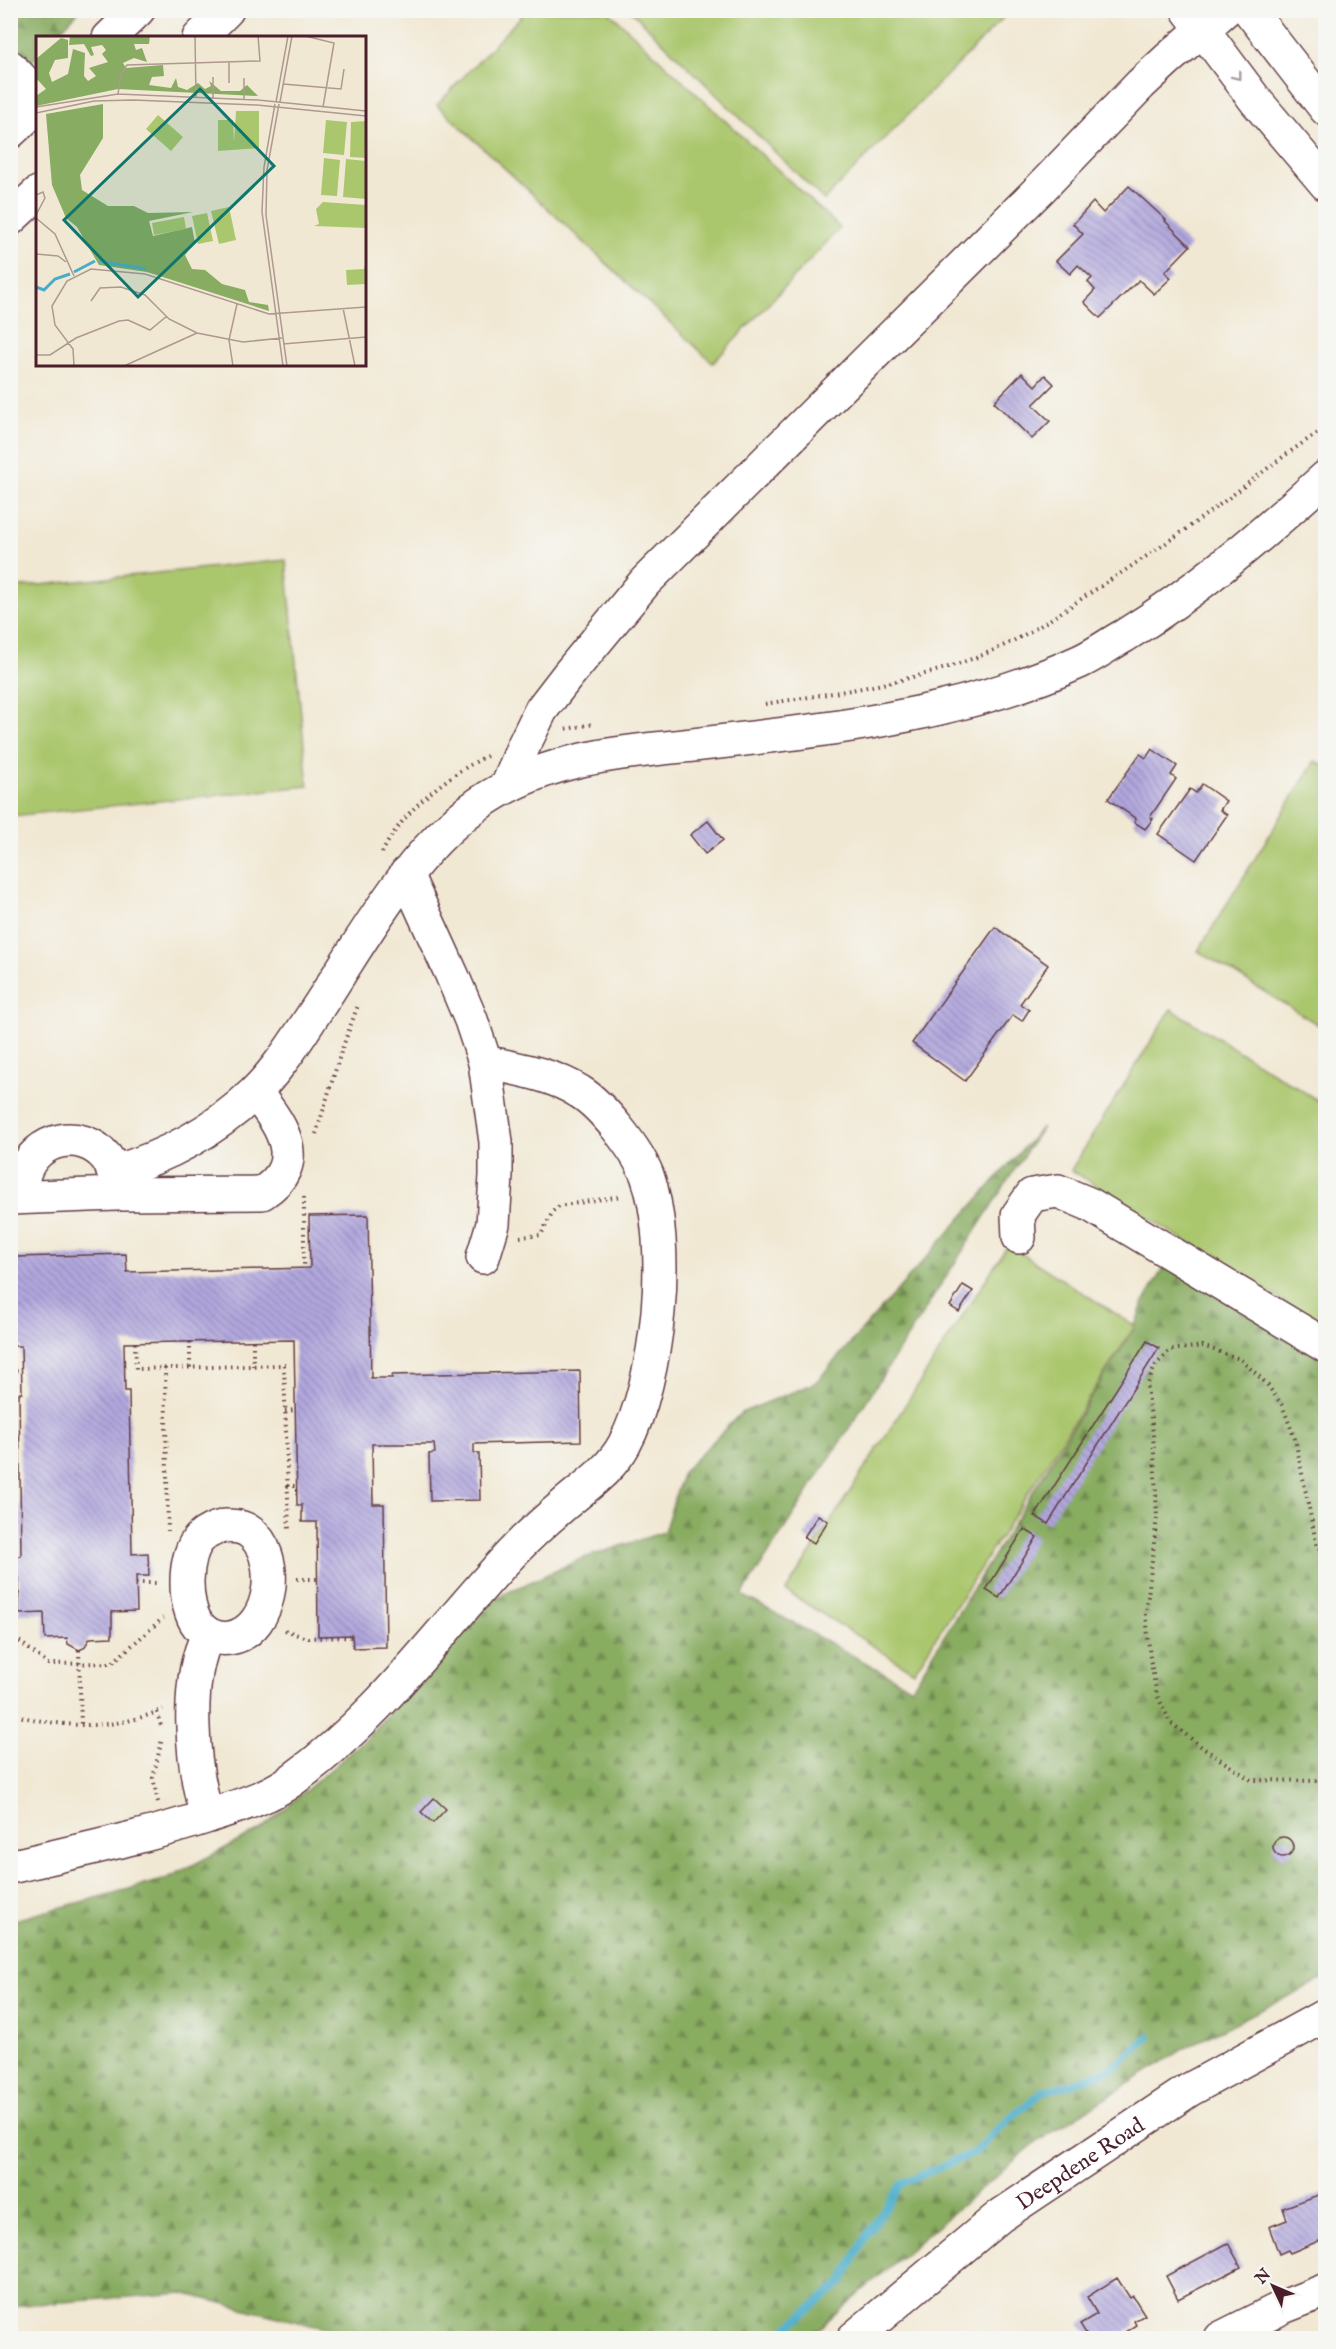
<svg xmlns="http://www.w3.org/2000/svg" width="1336" height="2349" viewBox="0 0 1336 2349" font-family="'IM FELL English',serif">
  <style>
    .forest { fill: url(#forest-firs); stroke: #696646; stroke-width: 1.5 }
    .park { fill: #abc76e; stroke: #7a734c; stroke-width: 1.5 }
    .lines { fill: none; stroke-linecap: round; stroke-linejoin: round }
    .stream { stroke: #49acc9; stroke-width: 8 }
    .building { fill: url(#building-back-hatch) }
    .minor-casing { stroke: #633d44; stroke-width: 36 }
    .major-casing { stroke: #633d44; stroke-width: 36 }
    .path { stroke: #633d44; stroke-width: 4; stroke-dasharray: 1.5 4.5; stroke-linecap: butt }
    .minor { stroke: #fff; stroke-width: 33 }
    .major { stroke: #fff; stroke-width: 33 }
    .oneway { stroke: #ae9aa0 }
    .labels { text-anchor: middle; stroke-width: 4.5; stroke-linejoin: round; paint-order: stroke }
    .street-label { font-size: 22px; fill: #4a1f2b; stroke: #f6f6f2 }
    .inset-river { fill: none; stroke: #49acc9; stroke-width: 3 }
    .inset-road { fill: none; stroke: #ae9890; stroke-width: 1.5 }
    .view { fill: #0f766e; fill-opacity: 0.15; stroke: #0f766e; stroke-width: 3 }
    .inset-edge { fill: none; stroke: #4a1f2b; stroke-width: 3 }
  </style>
  <defs>
    <pattern id="forest-firs" width="22" height="20" patternUnits="userSpaceOnUse" patternTransform="scale(1.5)"><rect width="22" height="20" fill="#88ac61"/><path d="M5 1l3.5 6h-7zM16 11l3.5 6h-7z" fill="#718b50"/></pattern>
    <pattern id="building-back-hatch" width="6" height="6" patternUnits="userSpaceOnUse" patternTransform="scale(1.5)"><rect width="6" height="6" fill="#b1a7de"/><path d="M-1 5l2 2M0 0l6 6M5-1l2 2" fill="none" stroke="#9287b4"/></pattern>
  </defs>
  <rect width="100%" height="100%" fill="#f6f6f2"/>
  <filter id="ink" filterUnits="userSpaceOnUse"><feTurbulence type="fractalNoise" baseFrequency=".0167" numOctaves="2"/><feDisplacementMap in="SourceGraphic" scale="12" xChannelSelector="R" yChannelSelector="G"/><feConvolveMatrix kernelMatrix="1 2 1 2 8 2 1 2 1" color-interpolation-filters="sRGB"/></filter>
  <filter id="wash" filterUnits="userSpaceOnUse"><feTurbulence type="fractalNoise" baseFrequency=".008" numOctaves="4" result="noise"/><feDisplacementMap in="SourceGraphic" scale="24" xChannelSelector="R" yChannelSelector="G"/><feGaussianBlur stdDeviation="1.35" result="paint"/><feColorMatrix in="noise" values="0 0 0 0 0 0 0 0 0 0 0 0 0 0 0 0 0 1.4 0 .05"/><feComposite in="paint" operator="in"/></filter>
  <g filter="url(#wash)">
    <rect width="100%" height="100%" fill="#f1e8d3"/>
    <g class="forest">
      <polygon points="11,11 79,11 54,37 38,38 37,56 11,85"/>
      <polygon points="1042,1127 742,1595 912,1688 1135,1326 1143,1303 1165,1265 1325,1360 1325,1978 1183,2049 1035,2143 880,2275 809,2338 363,2338 182,2293 11,2306 10,1921 166,1879 260,1830 367,1738 484,1603 581,1559 664,1532 683,1472 741,1413 815,1383"/>
    </g>
    <g class="park">
      <polygon points="526,11 608,11 840,228 713,363 437,105"/>
      <polygon points="631,11 1010,11 824,200"/>
      <polygon points="286,560 308,786 11,816 11,588"/>
      <polygon points="1315,761 1326,767 1325,1029 1198,951"/>
      <polygon points="1171,1009 1325,1105 1325,1328 1071,1170"/>
      <polygon points="1008,1245 1135,1326 914,1672 786,1591"/>
    </g>
    <g class="lines">
      <polyline class="stream" points="775,2338 843,2281 863,2241 902,2183 976,2152 998,2129 1043,2091 1069,2085 1112,2069 1148,2037"/>
    </g>
    <g id="blocks">
      <g class="building">
        <polygon points="1129,186 1166,220 1165,221 1190,246 1165,272 1171,278 1154,294 1139,280 1100,318 1084,302 1095,290 1088,282 1092,278 1078,265 1070,274 1056,261 1083,234 1073,224 1093,202 1103,213"/>
        <polygon points="1022,373 1035,386 1045,375 1054,384 1033,405 1050,421 1032,439 994,402"/>
        <polygon points="1152,749 1177,766 1171,775 1176,779 1150,817 1153,819 1145,829 1134,822 1136,819 1108,799 1140,754 1146,758"/>
        <polygon points="1202,784 1226,801 1220,810 1227,815 1196,860 1158,834 1190,789 1196,793"/>
        <polygon points="708,821 723,840 705,854 690,835"/>
        <polygon points="995,927 1048,965 1020,1004 1029,1010 1022,1021 1013,1015 965,1081 912,1043"/>
        <polygon points="368,1215 371,1378 392,1378 392,1375 580,1371 581,1441 474,1444 474,1453 479,1453 480,1500 430,1501 429,1454 435,1453 434,1444 372,1444 373,1504 384,1504 386,1647 353,1648 352,1635 318,1636 317,1522 302,1522 302,1505 297,1505 294,1340 124,1343 125,1391 129,1391 132,1554 148,1553 149,1576 136,1576 137,1611 112,1612 112,1637 90,1638 84,1648 79,1650 68,1644 67,1638 45,1639 44,1613 19,1614 19,1578 10,1578 10,1556 21,1556 19,1393 22,1393 21,1346 10,1346 10,1274 17,1274 16,1257 126,1254 127,1272 310,1268 309,1216"/>
        <polygon points="963,1285 973,1291 959,1312 950,1306"/>
        <polygon points="1147,1341 1159,1348 1048,1524 1035,1516"/>
        <polygon points="818,1515 828,1521 814,1543 804,1537"/>
        <polygon points="1024,1529 1037,1537 999,1598 986,1590"/>
        <polygon points="434,1798 446,1809 433,1823 421,1812"/>
        <circle cx="1283" cy="1847" r="10"/>
        <polygon points="1326,2192 1326,2238 1290,2253 1288,2250 1279,2254 1269,2227 1287,2220 1283,2208"/>
        <polygon points="1228,2243 1241,2267 1178,2299 1166,2276"/>
        <polygon points="1117,2278 1130,2298 1133,2296 1145,2315 1134,2321 1136,2325 1116,2338 1089,2338 1080,2324 1097,2314 1087,2297"/>
      </g>
    </g>
  </g>
  <g filter="url(#ink)">
    <use href="#blocks" fill-opacity="0" stroke="#633d44" stroke-width="1.5"/>
    <g class="lines">
      <g class="minor-casing">
        <g id="minor">
          <polyline points="10,67 38,96"/>
          <polyline points="508,785 523,747 541,710 568,675 645,582 1040,189 1141,84 1168,59 1225,10"/>
          <polyline points="406,874 452,975 471,1020 485,1062 496,1142 496,1176 493,1224 483,1257"/>
          <path d="M114 1172C165 1157 214 1131 253 1094 276 1072 294 1044 311 1018 362 942 410 846 489 797 552 757 622 752 693 745 727 741 762 737 795 733 891 721 991 702 1079 662 1095 655 1109 644 1124 636 1197 591 1262 535 1326 477"/>
          <path d="M22 1197C23 1190 22 1181 24 1174 35 1138 81 1128 106 1157 114 1167 115 1180 116 1192"/>
          <path d="M10 1198 116 1194 262 1193C308 1164 282 1124 255 1093"/>
          <polyline points="1019,1237 1018,1215 1032,1195 1058,1191 1089,1204 1326,1346"/>
          <path d="M225 1526C232 1526 240 1526 247 1530 283 1552 274 1631 230 1638 217 1640 206 1635 198 1625 183 1606 183 1555 200 1538 207 1531 216 1528 225 1526Z"/>
          <path d="M207 1816C192 1766 184 1682 208 1635"/>
          <path d="M10 1867C76 1851 142 1838 206 1817 234 1807 268 1798 292 1780 380 1717 438 1632 511 1554 528 1536 547 1519 566 1503 586 1486 611 1469 624 1445 659 1380 672 1244 647 1175 637 1150 603 1106 580 1092 552 1074 517 1069 485 1062"/>
          <path id="s1" d="M854 2338 1000 2216 1189 2090 1326 2015"/>
          <polyline points="1221,2338 1283,2307 1326,2290"/>
        </g>
      </g>
      <g class="major-casing">
        <g id="major">
          <polyline points="1188,10 1256,101 1326,184"/>
          <polyline points="1249,10 1326,109"/>
          <polyline points="109,38 138,10"/>
          <polyline points="199,38 227,10"/>
          <polyline points="10,132 38,106"/>
          <polyline points="10,219 38,193"/>
        </g>
      </g>
      <g class="path">
        <path d="M765 704C838 692 913 683 982 655 1018 641 1052 619 1084 597 1124 571 1165 545 1204 516 1245 487 1283 454 1326 428"/>
        <polyline points="566,729 594,724"/>
        <path d="M382 853C402 811 446 776 487 756"/>
        <polyline points="316,1134 341,1052 358,1005"/>
        <polyline points="304,1197 304,1268"/>
        <polyline points="520,1237 541,1235 553,1211 559,1206 621,1196"/>
        <polyline points="253,1341 253,1366"/>
        <polyline points="190,1342 190,1368"/>
        <polyline points="135,1343 136,1369 284,1365 289,1532"/>
        <polyline points="165,1368 168,1531"/>
        <polyline points="10,1371 21,1371"/>
        <polyline points="285,1411 295,1410"/>
        <polyline points="287,1486 297,1486"/>
        <polyline points="1326,1551 1317,1547 1295,1439 1282,1405 1266,1383 1240,1359 1203,1346 1170,1350 1155,1366 1147,1386 1153,1434 1157,1516 1146,1614 1150,1658 1157,1695 1170,1722 1203,1748 1251,1780 1326,1781"/>
        <polyline points="297,1579 318,1579"/>
        <polyline points="136,1583 157,1583"/>
        <polyline points="10,1587 19,1587"/>
        <polyline points="285,1630 306,1638 352,1637"/>
        <polyline points="10,1634 48,1664 112,1663 163,1618"/>
        <polyline points="79,1650 81,1726"/>
        <polyline points="157,1712 161,1726"/>
        <path d="M10 1714C61 1727 114 1732 163 1709"/>
        <polyline points="158,1802 153,1778 162,1739"/>
      </g>
      <use href="#minor" class="minor"/>
      <use href="#major" class="major"/>
    </g>
    <defs><path id="oneway-chevron" d="M-2-3.5L2.5 0L-2 3.5" fill="none" stroke-width="1.6" stroke-linecap="round" stroke-linejoin="round" transform="scale(1.5)"/></defs>
    <use class="oneway" href="#oneway-chevron" transform="translate(1237 76) rotate(52)"/>
  </g>
  <g class="labels">
    <g class="street-label">
      <text dy="8" stroke="none"><textPath href="#s1" startOffset="286">Deepdene Road</textPath></text>
    </g>
  </g>
  <g transform="translate(36 36)">
    <rect width="330" height="330" fill="#f1e8d3"/>
    <path d="M34 0H114L113 8H98L100 14 106 12 111 26 98 22 87 27 90 32 127 29 128 40 116 41 113 49 135 52 140 42 142 51 151 54 162 47 169 53 175 50 173 45 185 55H204L211 49 222 60 82 53 0 70V60L10 53 0 42V23L25 2 32 4V22L19 24 13 37 16 46 32 38 37 13 49 17 48 40 52 45 60 40 53 32 72 26 66 18 70 14 66 9 55 11 58 19 55 20 48 8 33 9ZM67 68V102L44 139 46 154 72 170H98L112 177 157 176 113 185 117 200 156 191 159 207 149 219 156 233 169 234 186 248 209 254 213 266 232 269 233 275 111 236 63 229 41 191 30 182 16 149 10 78Z" fill="#88ac61"/>
    <path d="M200 75H223V112L182 115V84H197L198 106ZM122 79 147 101 135 115 110 93ZM290 84 311 86 308 119 287 117ZM330 85V122L314 121 315 86ZM288 122 304 124 301 160 285 159ZM310 123 330 125V163L307 161ZM287 166 330 169V192L278 190 283 188 280 173ZM193 171 200 204 183 208 175 175ZM171 177 177 205 162 208 156 180ZM148 181 150 193 118 199 116 187ZM330 225V248L311 249 310 234 328 233Z" fill="#abc76e"/>
    <path class="inset-river" d="M63 225 110 233M38 236 59 225M0 251 8 254 19 243 34 238"/>
    <path class="inset-road" d="M159 0 160 61M269 0 298 7 287 71M193 47V26M247 48 305 53 308 33M82 58 85 38 91 29 224 25 222 0M177 62V41M208 63V42M240 66 252 0M244 66 256 0M239 68 228 131 226 176 247 330M243 68 231 134 230 179 251 330M0 71 82 58 222 64 330 75M0 77 58 65 97 64 221 69 330 80M0 159 7 156 9 162 0 179M0 182 19 198 38 240M0 218 22 220 30 226M55 265 64 252 85 251 109 259 133 283 161 297 207 306 246 302M307 272 319 330M247 308 330 301M0 319H14L40 302 83 285 92 284 114 294 131 280M38 330 37 313 19 289 16 270 31 245 55 233 109 238 233 278 330 271M88 330 161 297M197 330 193 304 201 268"/>
    <path class="view" d="M164 53 238 130 102 261 28 184Z"/>
    <rect width="330" height="330" class="inset-edge"/>
  </g>
  <rect width="1336" height="2349" fill="none" stroke="#f6f6f2" stroke-width="36"/>
  <g transform="translate(1273 2286) rotate(314)" stroke="#f6f6f2" stroke-width="4.5" paint-order="stroke">
  <path d="M0-4.5L10 22L0 15L-10 22Z" fill="#4a1f2b"/>
  <text y="-9" font-size="16" font-weight="bold" text-anchor="middle" fill="#4a1f2b">N</text>
  </g>
</svg>
